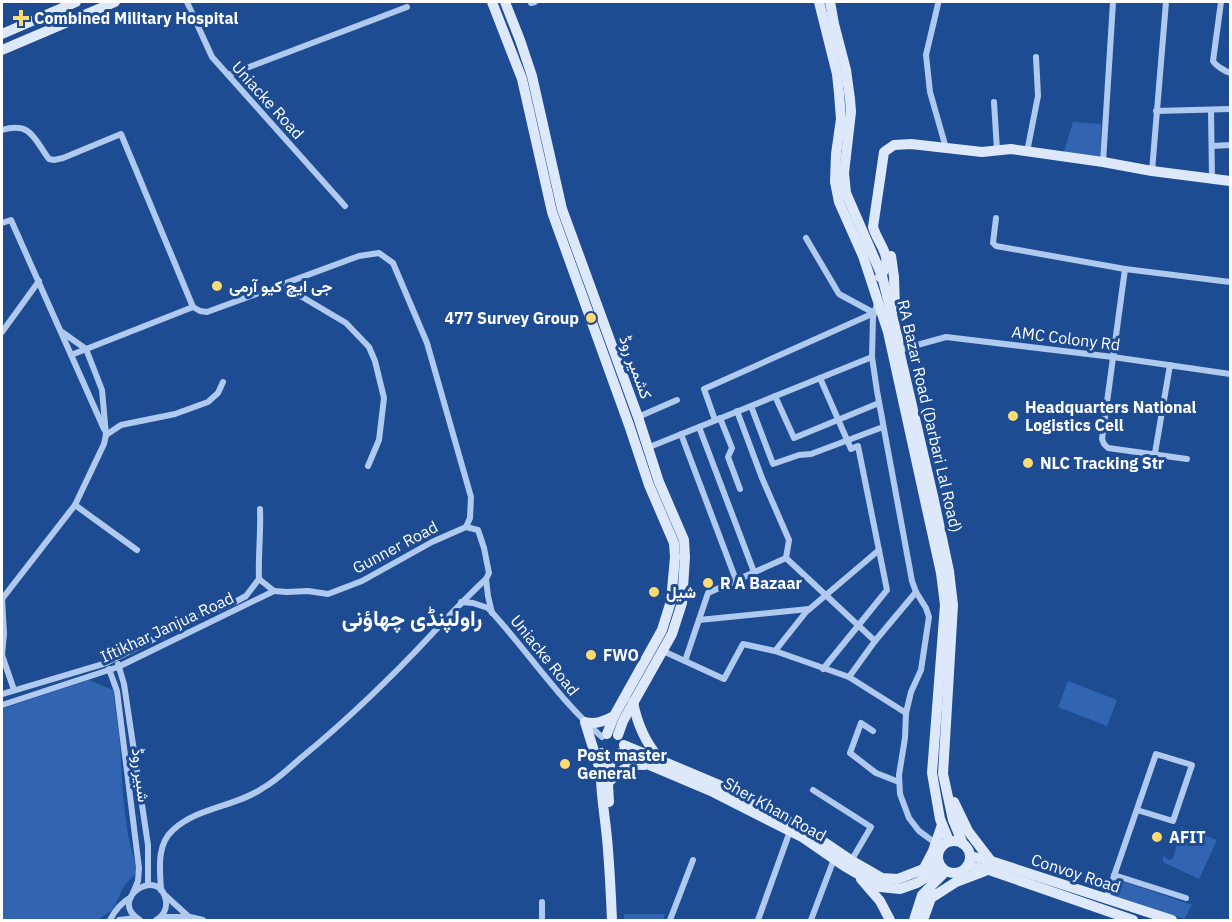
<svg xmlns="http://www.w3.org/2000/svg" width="1232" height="922" viewBox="0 0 1232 922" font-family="'IBM Plex Sans',Vazirmatn,sans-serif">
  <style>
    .green { fill: #3265b1 }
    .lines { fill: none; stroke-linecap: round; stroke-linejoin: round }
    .street { stroke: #b0c9ee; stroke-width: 6 }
    .secondary { stroke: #dde8fa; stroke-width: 10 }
    .poi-dot { fill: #fddb70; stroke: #1e4c93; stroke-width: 2 }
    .labels { text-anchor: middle; stroke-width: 6; stroke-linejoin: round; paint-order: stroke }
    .poi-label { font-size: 16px; font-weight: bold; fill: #fff; stroke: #1e4c93; text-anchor: start }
    .street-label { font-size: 16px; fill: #fff; stroke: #1e4c93 }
    .district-label { font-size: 22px; font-weight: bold; fill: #fff; stroke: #1e4c93 }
  </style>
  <rect width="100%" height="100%" fill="#1e4c93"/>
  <g class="green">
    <polygon points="1073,122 1101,124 1100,160 1063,155"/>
    <polygon points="89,680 113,690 120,743 123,797 128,835 137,872 124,886 113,909 98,920 2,920 2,709"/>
    <polygon points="1068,681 1117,700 1107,726 1058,707"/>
    <polygon points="1181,827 1217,840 1199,879 1163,862 1163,856 1169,860 1173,859"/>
    <polygon points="1113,878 1192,905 1184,919 1109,895"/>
    <polygon points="624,914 665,914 663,920 624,920"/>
  </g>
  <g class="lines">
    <g class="street">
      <polyline points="187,2 212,57 345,206"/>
      <path d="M1221 2 1213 61C1216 66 1225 71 1230 73"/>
      <polyline points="531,3 535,2"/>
      <polyline points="938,4 926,55 930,92 946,148"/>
      <polyline points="228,75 407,7"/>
      <polyline points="994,102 997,150"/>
      <polyline points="1211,110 1212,179"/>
      <polyline points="1156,111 1230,109"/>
      <path d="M2 130C31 121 34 139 49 159L54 160 63 158 121 134 193 307 200 311 207 312 359 256 379 253 393 263 427 343 471 497 470 518 466 527"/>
      <polyline points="1212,146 1230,145"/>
      <polyline points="1027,152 1038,96 1036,57"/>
      <polyline points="1103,162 1113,2"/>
      <polyline points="1152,171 1166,2"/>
      <polyline points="996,218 993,243 996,246 1125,269 1230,282"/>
      <polyline points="2,223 11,220 104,429"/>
      <polyline points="806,238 839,294 874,313"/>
      <polyline points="1125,269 1102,439 1104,444 1108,448 1187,459"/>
      <polyline points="282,285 346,323 369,347 375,361 384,398 379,440 368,466"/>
      <polyline points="2,332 39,281"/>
      <polyline points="899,350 946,337 1113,357 1230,374"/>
      <polyline points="71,355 193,307"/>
      <polyline points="872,357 877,391 912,581 916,592 926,608 929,617 921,670 911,692 906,713 905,738 899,775 900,794 909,818 919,831 941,847"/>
      <polyline points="820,378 851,449 858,446 887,590 823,669"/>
      <polyline points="775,396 794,438 879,403"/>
      <polyline points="751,406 773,464 799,455 811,454 883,427"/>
      <polyline points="737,411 762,478 789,540 786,558"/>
      <polyline points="638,417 677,400"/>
      <polyline points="720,418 732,448 728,457 740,489"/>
      <polyline points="715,420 704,389 874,313"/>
      <polyline points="699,427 754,572"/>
      <polyline points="681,434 736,580"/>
      <polyline points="106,435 121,425 175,414 208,402 218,393 223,382"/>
      <polyline points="647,448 872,357 873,317 877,304"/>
      <polyline points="1155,453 1170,365"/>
      <polyline points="75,505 137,550"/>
      <path d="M260 509C261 533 258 556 259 579L274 591 287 592 308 591 328 594 362 581 432 542 466 527 478 530 484 548 489 573 486 579 488 596 492 613"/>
      <polyline points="2,598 4,634 2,655 14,690"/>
      <polyline points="2,599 75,505 104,444 106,435 102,390 86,349 62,332"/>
      <path d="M461 602 473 603 488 608C527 650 558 699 602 737"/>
      <polyline points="699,620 809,609"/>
      <polyline points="663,651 724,679 743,644 775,651 849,677 906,713"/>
      <polyline points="775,651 806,612 879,550"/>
      <polyline points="685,661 708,593 786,558 875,641"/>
      <polyline points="118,664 124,684 148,845 148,885"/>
      <polyline points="109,669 117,691 139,868 138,881 133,893"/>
      <polyline points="849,677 875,641 916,592"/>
      <polyline points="2,694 106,663 190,621 235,602 246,596 259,579"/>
      <polyline points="2,705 118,667 274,591"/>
      <polyline points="873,731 861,723 850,753 876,773 899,782"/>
      <polyline points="813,790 871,827 851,861"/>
      <polyline points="1114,875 1186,898"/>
      <path d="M161 890C160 870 156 845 173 830 198 807 235 807 263 788 277 780 290 767 302 757 341 725 378 690 413 654 437 629 460 603 486 579"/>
      <polyline points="166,896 189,917"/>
      <polyline points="1106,899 1156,754 1192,765 1173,821 1137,810"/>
      <polyline points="542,902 542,920"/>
      <polyline points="162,917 190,917 203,920"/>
      <path d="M110 920C115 910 121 903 131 897"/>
      <polyline points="119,920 136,918"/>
      <path d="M140 920C106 900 160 864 166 901 167 909 163 916 156 920"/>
      <polyline points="670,920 693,860"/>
      <polyline points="758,920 790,831"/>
      <polyline points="811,920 834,859"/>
    </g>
    <g class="secondary">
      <polyline points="492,2 522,79 552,212 629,425 649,485 674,543 675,557 671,601 662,630 614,716 607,734"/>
      <polyline points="505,2 520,40 532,76 562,209 638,417 659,482 684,540 685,557 682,603 672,634 623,721 618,735"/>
      <polyline points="819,2 837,74 839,93 841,119 836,154 835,182 839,202 863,256 888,332 941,573 945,605 932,773 940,819 949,841"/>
      <polyline points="830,2 834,24 846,70 850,99 851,112 844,173 846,193 882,276 898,339 899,350 933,496 949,571 953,605 943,774 953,820 963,844"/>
      <polyline points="2,34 76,2"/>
      <polyline points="2,50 115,2"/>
      <polyline points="891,256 894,277 895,309"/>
      <path d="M880 277C895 256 879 247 873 227L884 152 894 145 911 144 982 152 1011 149 1103 162 1152 171 1230 181"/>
      <path d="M633 702C637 723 645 742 659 758"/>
      <polyline points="624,745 717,784 806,830 849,859 882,878 898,879 939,863"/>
      <path d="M602 753C598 786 606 818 608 850 610 874 611 897 612 920"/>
      <polyline points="621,753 713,792 802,837 844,866 880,887 900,889 917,883 942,868"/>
      <path d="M598 764 585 722C596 725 604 721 614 716"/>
      <path d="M609 782C618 772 629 763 644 765"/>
      <polyline points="609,802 608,784 611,757"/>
      <polyline points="954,802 968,831 991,861"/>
      <circle cx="954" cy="857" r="16"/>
      <polyline points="970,856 991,861 1172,920"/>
      <polyline points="967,866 989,870 1133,920"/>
      <polyline points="923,870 933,851 942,825"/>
      <polyline points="861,879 880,901 890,920"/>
      <polyline points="931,898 956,882 985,871"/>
      <polyline points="914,920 922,895 945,872"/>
      <polyline points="923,920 931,898 935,894"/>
    </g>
  </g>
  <g class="poi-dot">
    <path d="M18 9h6v6h6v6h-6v6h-6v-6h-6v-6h6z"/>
    <circle cx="217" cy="286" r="6"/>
    <circle cx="591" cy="318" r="6"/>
    <circle cx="1013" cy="416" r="6"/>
    <circle cx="1028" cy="463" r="6"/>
    <circle cx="708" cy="583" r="6"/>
    <circle cx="654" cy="592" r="6"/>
    <circle cx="591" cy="655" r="6"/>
    <circle cx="565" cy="764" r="6"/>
    <circle cx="1157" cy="837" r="6"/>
  </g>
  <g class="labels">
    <g class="poi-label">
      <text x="34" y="24">Combined Military Hospital</text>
      <text x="229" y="292">جی ایچ کیو آرمی</text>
      <text x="579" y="324" text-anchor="end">477 Survey Group</text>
      <text x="1025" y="413">Headquarters National<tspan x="1025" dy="18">Logistics Cell</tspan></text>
      <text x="1040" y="469">NLC Tracking Str</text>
      <text x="720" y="589">R A Bazaar</text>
      <text x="666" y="598">شیل</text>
      <text x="603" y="661">FWO</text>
      <text x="577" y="761">Post master<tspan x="577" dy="18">General</tspan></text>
      <text x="1169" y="843">AFIT</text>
    </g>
    <g class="street-label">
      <text transform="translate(268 100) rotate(48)" y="6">Uniacke Road</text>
      <text transform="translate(1066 338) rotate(7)" y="6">AMC Colony Rd</text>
      <text transform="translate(636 367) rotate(70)" y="6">کشمیر روڈ</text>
      <text transform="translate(930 416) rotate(77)" y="6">RA Bazar Road (Darbari Lal Road)</text>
      <text transform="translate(395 547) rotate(-28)" y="6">Gunner Road</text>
      <text transform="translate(167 627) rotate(-25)" y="6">Iftikhar Janjua Road</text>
      <text transform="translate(545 655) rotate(51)" y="6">Uniacke Road</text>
      <text transform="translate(141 775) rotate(83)" y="6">شبیر روڈ</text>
      <text transform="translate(775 809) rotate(29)" y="6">Sher Khan Road</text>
      <text transform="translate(1076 873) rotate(18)" y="6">Convoy Road</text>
    </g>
    <g class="district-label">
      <text x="412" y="626">راولپنڈی چھاؤنی</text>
    </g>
  </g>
  <rect width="1232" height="922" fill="none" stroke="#ffffff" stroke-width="6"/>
</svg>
